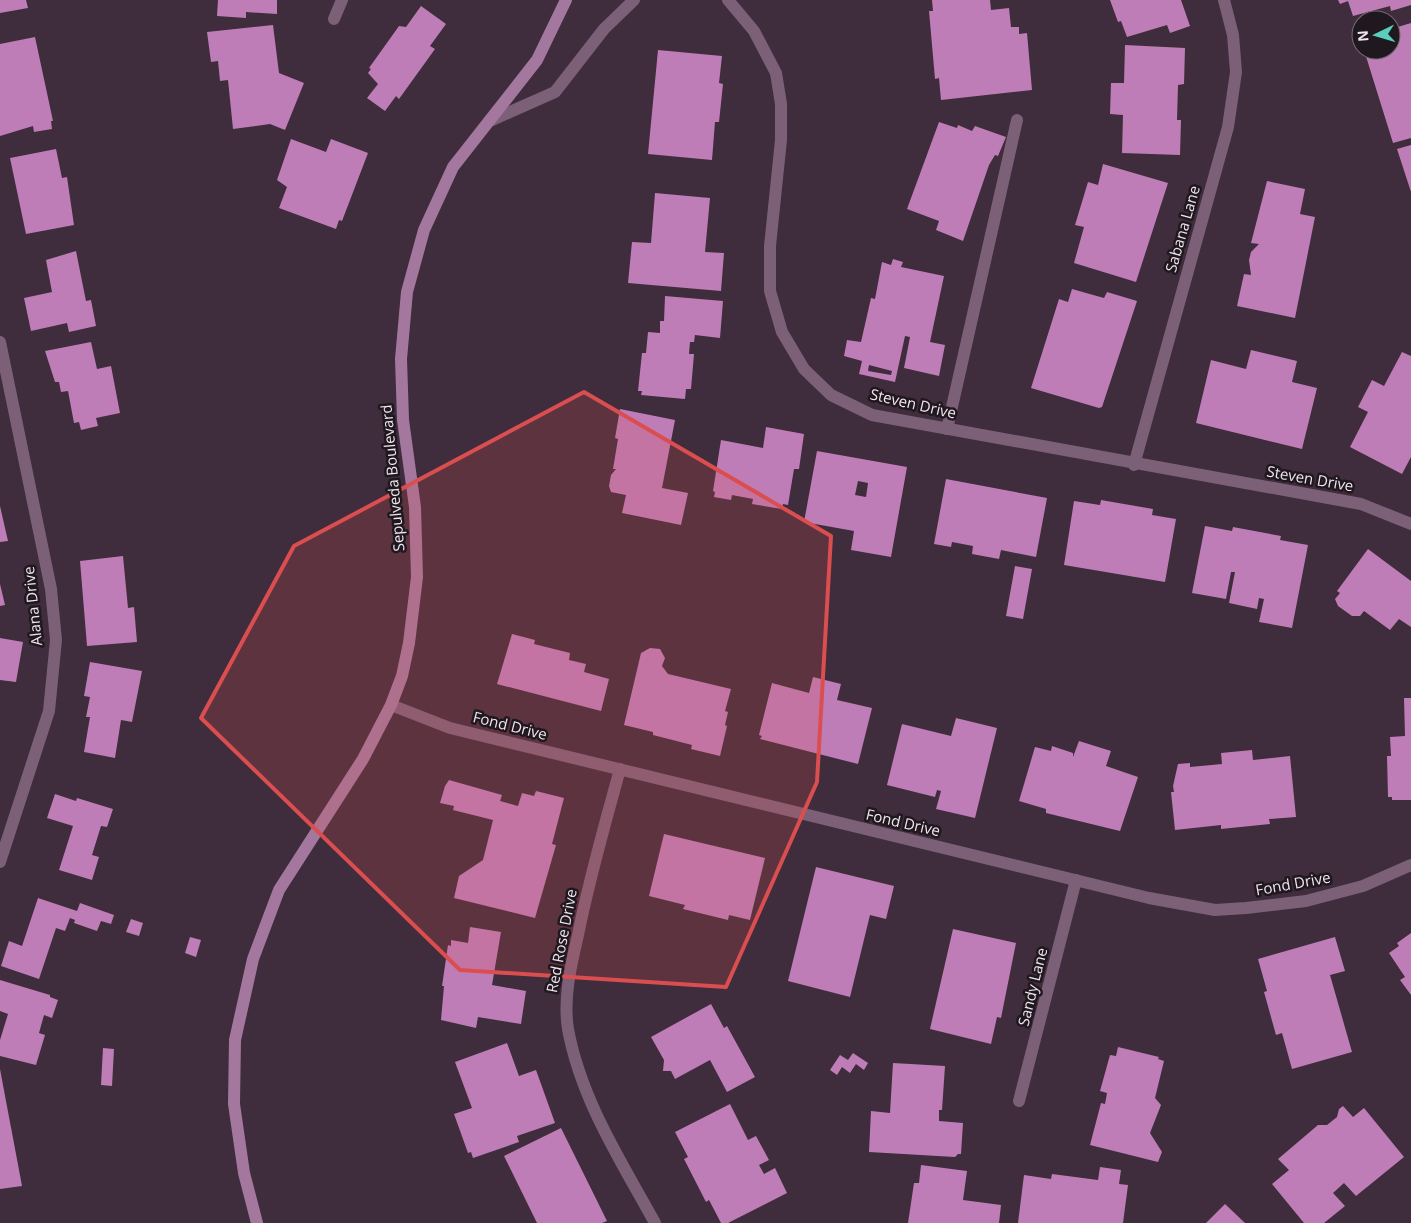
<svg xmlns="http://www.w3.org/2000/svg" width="1411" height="1223" viewBox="0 0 1411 1223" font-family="'Open Sans',sans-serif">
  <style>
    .building { fill: #bf7db7; fill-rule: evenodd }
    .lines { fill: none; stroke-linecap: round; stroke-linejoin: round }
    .service { stroke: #7c6078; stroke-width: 12 }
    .minor { stroke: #7c6078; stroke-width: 12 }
    .secondary { stroke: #a4789e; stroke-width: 12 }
    .marked { fill: #db4e50; fill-opacity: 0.2; stroke: #db4e50; stroke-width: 4; stroke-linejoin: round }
    .labels { text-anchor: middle; stroke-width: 5; stroke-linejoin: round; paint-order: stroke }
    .street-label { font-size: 15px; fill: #f0e4ee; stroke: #20181f }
  </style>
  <rect width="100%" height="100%" fill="#3f2c3c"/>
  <g class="building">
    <polygon points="0,0 26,0 28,8 0,13"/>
    <polygon points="218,0 277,0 277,14 246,12 246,18 217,16"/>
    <polygon points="932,0 990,0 991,10 1009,8 1011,27 1019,27 1019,34 1027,33 1032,90 941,100 939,78 935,79 929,11 933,11"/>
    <polygon points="1110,0 1181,0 1190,26 1170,33 1167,25 1127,37 1121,21 1118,22"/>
    <polygon points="1338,0 1411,0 1411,5 1391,11 1390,6 1353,16 1348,1 1340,4"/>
    <polygon points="421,6 446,24 430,46 435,49 399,99 396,96 385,111 367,98 378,84 368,73 371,69 369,68 399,26 406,27"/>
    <polygon points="1411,23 1411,138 1393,143 1364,50 1391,50 1391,29"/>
    <polygon points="273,25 279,73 304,83 285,130 270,124 233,129 228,80 220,81 218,61 211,62 207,32"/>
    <polygon points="35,37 53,121 51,121 52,129 34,132 33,126 0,136 0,44"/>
    <polygon points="1125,45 1185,48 1184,84 1178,85 1177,120 1181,120 1180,155 1122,153 1123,115 1110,114 1111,83 1124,83"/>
    <polygon points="658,50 722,56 719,83 723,84 719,122 715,122 712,160 648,154"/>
    <polygon points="939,122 957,128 958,125 972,131 975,126 1006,137 998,156 995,155 989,165 963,241 936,230 939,221 907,209"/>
    <polygon points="291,139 326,152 331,139 368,153 342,221 339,220 336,229 279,208 287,187 277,180"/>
    <polygon points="1411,145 1411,192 1397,149"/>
    <polygon points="56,149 62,178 67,177 74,225 26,234 10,158"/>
    <polygon points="1103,164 1168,183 1136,282 1074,263 1084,227 1075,225 1088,182 1098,185"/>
    <polygon points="1267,181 1305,189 1300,214 1315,217 1295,318 1237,306 1244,274 1251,275 1249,260 1251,252 1259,244 1251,243"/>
    <polygon points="655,193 710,198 705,252 724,253 721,291 628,283 632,242 651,243"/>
    <polygon points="76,251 86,301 91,300 96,326 69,332 67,323 31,331 24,298 52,292 46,260"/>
    <path d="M893 259 903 262 901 267 944 276 930 342 945 345 939 376 904 368 910 337 905 336 895 382 859 374 862 361 844 356 847 340 861 342 871 298 875 299 882 262 891 265ZM869 365 892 371 891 375 868 371Z"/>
    <polygon points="1072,289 1104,298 1107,292 1137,301 1102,407 1099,408 1031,388 1059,299 1068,302"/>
    <polygon points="665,296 723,301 720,338 695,335 694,342 690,342 689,354 694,354 691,389 686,389 685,399 641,395 642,391 638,391 642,353 646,353 648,332 660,333 660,321 664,321"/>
    <polygon points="91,342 97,369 111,366 120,413 96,418 98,426 81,430 79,422 74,423 68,391 61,392 59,382 55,382 45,351"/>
    <polygon points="1251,350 1297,361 1292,382 1317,388 1302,449 1196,423 1211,360 1246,369"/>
    <polygon points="1402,352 1411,356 1411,457 1402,474 1350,447 1368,412 1358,407 1372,380 1384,386"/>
    <polygon points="620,409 675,420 662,488 688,493 681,525 622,513 626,495 611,492 609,486 611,475 616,469 613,469 618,439 615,438"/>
    <polygon points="766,427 804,434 799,469 794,469 788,505 783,504 782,509 752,504 753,499 732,495 731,500 714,497 715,492 713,491 721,440 763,448"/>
    <path d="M817 451 907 467 891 557 851 550 854 531 804 522ZM858 481 868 483 866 497 855 495Z"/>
    <polygon points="946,479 1047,498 1036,557 1001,550 999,559 972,554 973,546 952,542 951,547 934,544"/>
    <polygon points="1101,500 1153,509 1152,515 1176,519 1165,582 1064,565 1074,501 1100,505"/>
    <polygon points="0,506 8,541 0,542"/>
    <polygon points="1205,526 1232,531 1233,527 1281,536 1280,540 1308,545 1292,628 1259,622 1264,599 1259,598 1257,609 1229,603 1235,572 1231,572 1226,599 1192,593"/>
    <polygon points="1368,549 1411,581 1411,627 1399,619 1390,630 1364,611 1360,616 1352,616 1338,606 1335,599 1340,593 1337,591"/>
    <polygon points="123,556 128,608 134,607 137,642 87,646 80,561"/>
    <polygon points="1015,566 1032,569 1023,619 1006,616"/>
    <polygon points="0,584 5,605 0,606"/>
    <polygon points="512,634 535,640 534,644 570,653 569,660 586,664 584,672 609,679 601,711 497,684"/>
    <polygon points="0,638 23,642 16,682 0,680"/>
    <polygon points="650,648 660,649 665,658 662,666 668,674 731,689 725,711 728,712 725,725 727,726 720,756 691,749 692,745 653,735 653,732 624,725 641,653"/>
    <polygon points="90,662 142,671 132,722 121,720 115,758 84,752 90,717 86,717 90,697 84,696"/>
    <polygon points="813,677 841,684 837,700 872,708 858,764 760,739 762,736 759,735 772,683 809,693"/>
    <polygon points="1404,698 1411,698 1411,800 1392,800 1392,797 1388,797 1387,756 1391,756 1390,737 1405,736"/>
    <polygon points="956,718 997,728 975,818 936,809 941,791 937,790 935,797 887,785 902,724 951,736"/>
    <polygon points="1079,741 1111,751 1106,766 1138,777 1120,831 1046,813 1046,809 1019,801 1035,747 1051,751 1052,746 1073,753 1073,757"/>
    <polygon points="1252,750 1253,760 1290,756 1296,817 1269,819 1270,824 1221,829 1221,825 1175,830 1171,792 1174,792 1173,786 1178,764 1190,763 1190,767 1222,764 1221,753"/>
    <polygon points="449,780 502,795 500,801 518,806 522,793 534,796 536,791 564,798 552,844 556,845 535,918 454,898 459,876 483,860 493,820 453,810 454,806 440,803 445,786"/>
    <polygon points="55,794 76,801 77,798 113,809 107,827 101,826 92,855 99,857 92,880 59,870 73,826 47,818"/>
    <polygon points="664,834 765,858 750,920 729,915 728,920 683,909 685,905 649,896"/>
    <polygon points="816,867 894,886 886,919 870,915 850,997 788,981"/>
    <polygon points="38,898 77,911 80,903 114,915 111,924 101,921 97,931 74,923 75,920 70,918 65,931 56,928 39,979 1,966 9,941 22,946"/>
    <polygon points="131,919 143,923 139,936 126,932"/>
    <polygon points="470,927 501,932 492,985 526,991 521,1024 478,1017 476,1028 441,1020 444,986 442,986 448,945 451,946 451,940 468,943"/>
    <polygon points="953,929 1016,943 1001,1018 997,1017 991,1044 930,1029"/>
    <polygon points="1411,933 1411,995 1400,980 1405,977 1389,953 1399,946 1397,943"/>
    <polygon points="190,937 201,940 196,957 185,953"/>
    <polygon points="1335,937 1345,971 1330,975 1352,1052 1292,1069 1282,1033 1276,1035 1264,992 1267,991 1258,959"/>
    <polygon points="0,980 50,995 50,997 58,1000 52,1018 44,1015 39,1033 45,1035 36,1065 0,1056 0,1040 8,1014 0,1011"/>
    <polygon points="711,1004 724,1028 727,1026 755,1077 727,1092 710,1060 675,1079 671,1071 663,1071 664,1060 651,1037"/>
    <polygon points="507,1043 519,1076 536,1070 555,1123 517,1136 519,1142 473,1158 471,1152 468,1153 454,1114 472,1108 455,1062"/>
    <polygon points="1118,1047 1159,1057 1158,1059 1164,1061 1155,1098 1161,1105 1150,1133 1162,1152 1158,1162 1090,1145 1101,1103 1105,1104 1107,1093 1100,1091 1110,1055 1116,1056"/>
    <polygon points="103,1048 114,1049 112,1086 101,1085"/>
    <polygon points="853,1053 868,1063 864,1070 856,1064 850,1073 842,1067 837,1075 830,1070 840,1055 848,1060"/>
    <polygon points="893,1063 945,1066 942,1110 939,1110 939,1121 963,1123 961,1154 958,1154 955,1157 869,1152 871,1111 890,1113"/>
    <polygon points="0,1069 22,1186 0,1189"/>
    <polygon points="730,1104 748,1140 756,1136 769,1160 759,1165 764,1174 775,1168 787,1193 728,1223 721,1223 709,1200 706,1202 684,1159 688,1157 675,1132"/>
    <polygon points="1343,1106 1353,1117 1364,1108 1404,1157 1356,1196 1344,1183 1333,1193 1345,1206 1324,1223 1304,1223 1272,1184 1289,1170 1278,1159 1318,1125 1327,1125 1337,1117 1339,1109"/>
    <polygon points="561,1128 607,1221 602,1223 537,1223 504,1156"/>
    <polygon points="921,1165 967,1171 963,1200 1001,1205 999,1223 908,1223 914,1183 919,1183"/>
    <polygon points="1100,1167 1121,1170 1119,1184 1128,1185 1123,1223 1018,1223 1024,1175 1051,1179 1052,1174 1098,1180"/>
    <polygon points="1225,1204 1245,1223 1206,1223"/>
  </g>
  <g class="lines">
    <polyline class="service" points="947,429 1017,120"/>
    <g class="minor">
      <polyline points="728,0 754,31 776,73 781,104 781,140 770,246 770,291 782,332 804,369 831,395 872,415 1361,504 1411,524"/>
      <polyline points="334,19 342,0"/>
      <polyline points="492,120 555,92 604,29 634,0"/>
      <polyline points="0,342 51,589 56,640 49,711 0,862"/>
      <polyline points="1134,465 1228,127 1236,72 1233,35 1224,0"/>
      <polyline points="391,705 450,728 1149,898 1215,910 1246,908 1306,901 1363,886 1411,865"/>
      <path d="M620 769C605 824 589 879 578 935 571 965 563 998 568 1029 581 1100 621 1161 655 1223"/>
      <polyline points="1019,1101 1076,880"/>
    </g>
    <polyline class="secondary" points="257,1223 244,1173 234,1104 235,1040 253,959 279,890 363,759 391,705 402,676 409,643 417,577 415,507 403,420 401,359 407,292 424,230 453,167 537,60 566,0"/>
  </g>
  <path class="marked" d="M584 392 831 536 817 782 726 987 460 970 201 718 294 546Z"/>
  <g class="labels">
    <g class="street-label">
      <text transform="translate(1183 229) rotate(-74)" y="5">Sabana Lane</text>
      <text transform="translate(913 404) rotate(13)" y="5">Steven Drive</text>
      <text transform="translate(393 478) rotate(-95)" y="5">Sepulveda Boulevard</text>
      <text transform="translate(1310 479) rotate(10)" y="5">Steven Drive</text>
      <text transform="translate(33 606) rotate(-96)" y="5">Alana Drive</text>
      <text transform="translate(510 726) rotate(14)" y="5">Fond Drive</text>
      <text transform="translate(903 823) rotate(13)" y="5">Fond Drive</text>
      <text transform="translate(1293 884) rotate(-10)" y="5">Fond Drive</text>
      <text transform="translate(562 941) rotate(-79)" y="5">Red Rose Drive</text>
      <text transform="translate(1033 987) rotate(-76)" y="5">Sandy Lane</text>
    </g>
  </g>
  <g transform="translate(1376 35) rotate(265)"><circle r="24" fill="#20181f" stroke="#736a72"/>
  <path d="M0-4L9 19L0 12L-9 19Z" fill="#5bcebb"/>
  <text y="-8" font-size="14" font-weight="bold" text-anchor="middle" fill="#f0e4ee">N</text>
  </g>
</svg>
